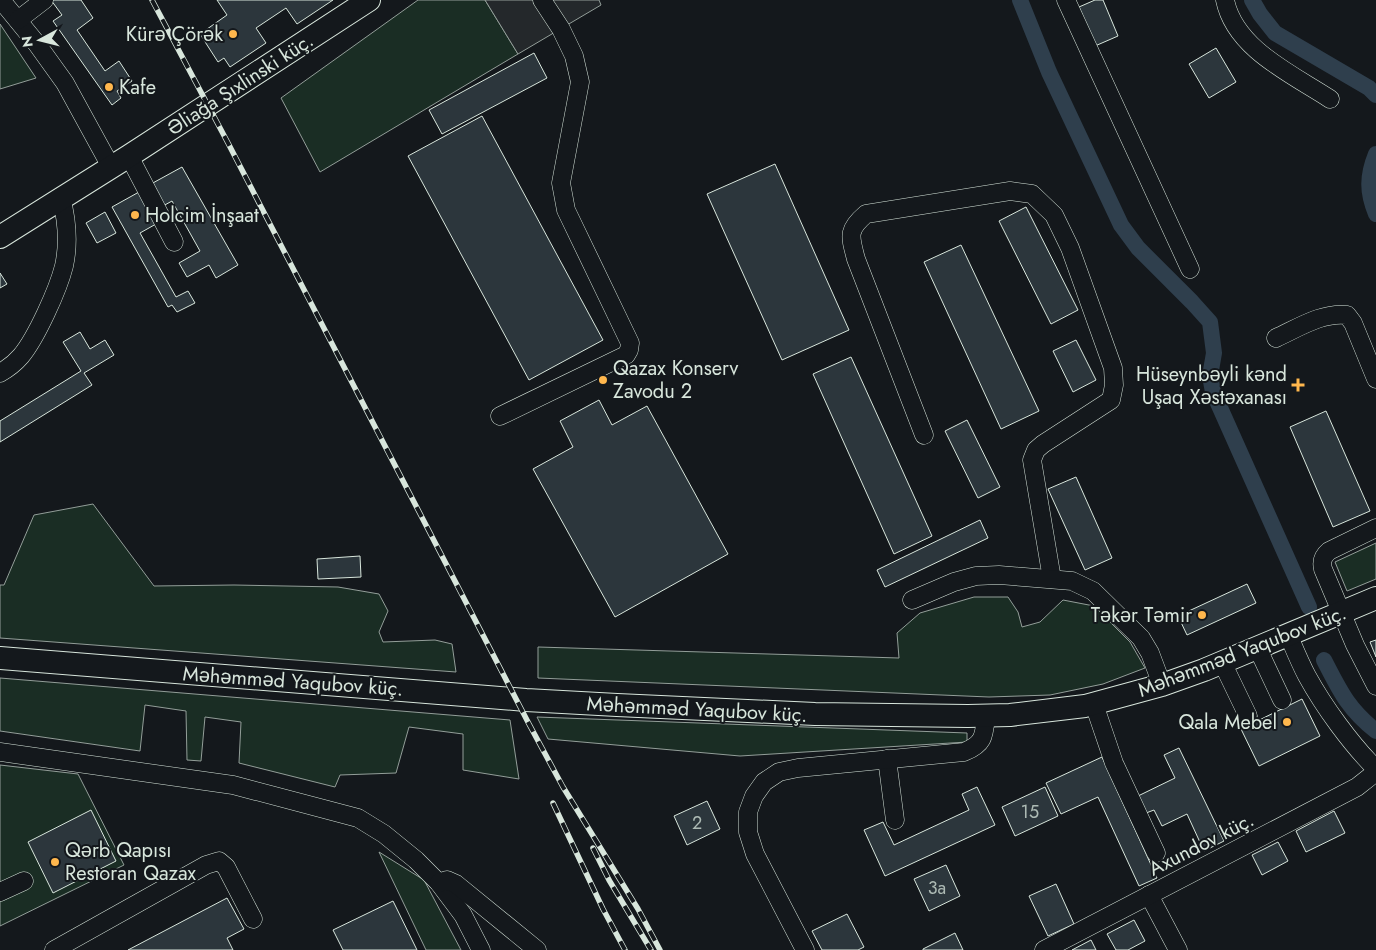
<svg xmlns="http://www.w3.org/2000/svg" width="1376" height="950" viewBox="0 0 1376 950" font-family="Jost,sans-serif">
  <style>
    .green { fill: #1a2d24; stroke: #939e99 }
    .parking { fill: #24282b; stroke: #939e99 }
    .lines { fill: none; stroke-linecap: round; stroke-linejoin: round }
    .canal { stroke: #2f3f4d; stroke-width: 16 }
    .building { fill: #2c363c; stroke: #d8e6dc }
    .minor-casing { stroke: #d8e6dc; stroke-width: 19 }
    .major-casing { stroke: #d8e6dc; stroke-width: 24 }
    .minor { stroke: #14181c; stroke-width: 18 }
    .major { stroke: #14181c; stroke-width: 22 }
    .rail-casing { stroke: #d8e6dc; stroke-width: 5.5 }
    .rail { stroke: #14181c; stroke-width: 4; stroke-dasharray: 11; stroke-linecap: butt }
    .poi-dot { fill: #ffb74d; stroke: #14181c; stroke-width: 2 }
    .labels { text-anchor: middle; stroke-width: 4; stroke-linejoin: round; paint-order: stroke }
    .number-label { font-size: 18px; fill: #adbab4 }
    .poi-label { font-size: 20px; fill: #d8e6dc; stroke: #14181c; text-anchor: end }
    .street-label { font-size: 20px; fill: #d8e6dc; stroke: #14181c }
  </style>
  <rect width="100%" height="100%" fill="#14181c"/>
  <g class="green">
    <polygon points="418,0 485,0 518,54 320,172 281,98"/>
    <polygon points="0,24 36,78 0,89"/>
    <polygon points="93,504 154,586 234,585 338,587 379,594 388,611 379,632 383,642 435,640 452,644 456,672 0,638 0,585 4,585 34,515"/>
    <polygon points="1376,543 1376,579 1347,591 1335,562"/>
    <polygon points="974,597 1008,597 1018,612 1022,627 1040,622 1063,600 1094,606 1130,642 1145,668 1103,684 1050,695 989,697 538,678 538,647 899,658 897,633 920,613"/>
    <polygon points="0,678 510,720 519,779 463,770 463,734 409,727 396,773 340,775 335,787 239,763 241,722 205,717 201,761 187,760 186,711 145,705 140,751 0,731"/>
    <polygon points="537,717 967,733 967,742 740,756 548,739"/>
    <polygon points="0,765 78,774 124,865 0,926"/>
    <polygon points="379,852 424,880 461,950 426,950"/>
  </g>
  <polygon class="parking" points="485,0 599,0 601,5 518,54"/>
  <g class="lines">
    <g class="canal">
      <polyline points="1020,0 1049,72 1121,225 1138,248 1192,302 1210,322 1214,353 1210,376 1213,392 1309,607"/>
      <polyline points="1252,0 1260,14 1275,33 1369,88 1376,95"/>
      <path d="M1376 154C1367 176 1367 192 1376 214"/>
      <path d="M1324 660C1340 691 1348 709 1376 731"/>
    </g>
  </g>
  <g class="building">
    <polygon points="51,0 81,0 93,18 77,30 105,71 119,61 132,81 117,91 121,98 112,105 53,21 62,15"/>
    <polygon points="217,0 333,0 297,24 286,8 256,28 266,43 230,67 224,58 218,62 200,34 227,15"/>
    <polygon points="1095,0 1103,0 1118,36 1095,46 1079,7"/>
    <polygon points="1216,48 1236,82 1209,98 1189,64"/>
    <polygon points="534,53 547,78 442,134 429,110"/>
    <polygon points="482,116 603,340 529,380 408,156"/>
    <polygon points="775,164 849,330 782,360 707,194"/>
    <polygon points="182,167 238,265 216,278 209,265 187,277 179,263 200,251 172,201 163,206 151,184"/>
    <polygon points="139,192 156,224 140,233 176,297 188,291 195,303 177,312 172,305 168,307 112,207"/>
    <polygon points="1026,207 1078,310 1051,324 999,221"/>
    <polygon points="105,212 116,233 97,243 86,223"/>
    <polygon points="961,245 1039,411 1001,429 924,262"/>
    <polygon points="0,273 7,284 0,288"/>
    <polygon points="80,332 90,349 105,340 114,355 84,373 92,385 0,442 0,421 81,371 63,342"/>
    <polygon points="1076,340 1096,380 1073,392 1053,351"/>
    <polygon points="851,357 932,536 894,554 813,374"/>
    <polygon points="599,400 612,425 647,406 728,554 615,617 533,469 573,447 560,421"/>
    <polygon points="1326,411 1370,511 1333,527 1290,427"/>
    <polygon points="967,420 1000,487 978,498 945,431"/>
    <polygon points="1076,477 1112,558 1085,570 1048,489"/>
    <polygon points="980,520 988,538 885,587 877,570"/>
    <polygon points="360,556 361,577 318,579 317,559"/>
    <polygon points="1247,584 1256,603 1187,635 1178,616"/>
    <polygon points="1376,640 1376,657 1370,642"/>
    <polygon points="1302,699 1320,736 1259,766 1241,729"/>
    <polygon points="1179,748 1224,841 1204,851 1187,814 1162,826 1154,810 1146,813 1138,796 1175,778 1164,755"/>
    <polygon points="1102,757 1157,878 1139,886 1098,797 1061,814 1046,783"/>
    <polygon points="977,787 995,825 885,876 864,830 883,822 894,845 969,810 962,794"/>
    <polygon points="1045,787 1058,816 1015,836 1002,807"/>
    <polygon points="707,801 720,829 687,845 674,816"/>
    <polygon points="91,810 116,861 53,893 28,842"/>
    <polygon points="1334,811 1345,833 1306,852 1296,831"/>
    <polygon points="1278,842 1288,861 1262,875 1252,855"/>
    <polygon points="946,865 960,896 929,911 914,879"/>
    <polygon points="1056,884 1074,924 1048,936 1029,896"/>
    <polygon points="227,898 244,929 227,938 233,950 128,950"/>
    <polygon points="393,901 417,950 343,950 333,930"/>
    <polygon points="847,914 864,947 858,950 822,950 812,931"/>
    <polygon points="1134,920 1145,941 1128,950 1116,950 1107,934"/>
    <polygon points="955,933 963,950 923,950 923,949"/>
    <polygon points="1091,940 1096,950 1072,950"/>
  </g>
  <g class="lines">
    <g class="minor-casing">
      <g id="minor">
        <polyline points="1,0 37,44 65,83 111,167"/>
        <polyline points="1066,0 1190,269"/>
        <path d="M1225 0C1235 49 1292 74 1330 99"/>
        <polyline points="18,20 44,0"/>
        <polyline points="129,156 174,242"/>
        <path d="M1276 338C1298 328 1322 312 1347 315L1353 323 1376 379"/>
        <path d="M0 373C7 369 15 363 21 356 36 338 58 290 64 266 69 243 67 220 61 197"/>
        <polyline points="500,416 626,355 629,350 630,343 566,210 561,183 580,82 574,56 561,29 542,0"/>
        <path d="M924 435 856 259C850 236 847 230 866 214L1010 191 1032 194 1054 215 1070 248 1113 368 1114 385 1111 400 1043 444 1036 450 1032 460 1052 579"/>
        <path d="M1376 528 1329 551C1323 556 1321 561 1323 569L1355 645 1376 686"/>
        <polyline points="912,600 954,582 976,576 999,575 1072,581 1093,591 1141,638 1150,653 1162,685"/>
        <path d="M1288 634C1294 648 1300 663 1307 676 1324 707 1351 744 1376 769"/>
        <polyline points="1257,647 1282,700"/>
        <polyline points="1222,662 1248,716"/>
        <polyline points="1094,704 1114,763 1156,853"/>
        <polyline points="0,752 233,785 358,818 384,834 416,860 439,883 463,915 481,950"/>
        <polyline points="887,759 895,820"/>
        <polyline points="439,883 447,880 456,884 537,950"/>
        <polyline points="0,892 24,881"/>
        <polyline points="1149,895 1178,950"/>
        <polyline points="54,950 206,865 219,861 226,867 253,919"/>
        <path d="M805 950 755 854 748 832V812L754 796 764 782 779 772 798 768 964 752C984 744 984 736 986 716"/>
        <polyline points="1044,950 1357,787 1376,772"/>
      </g>
    </g>
    <g class="major-casing">
      <g id="major">
        <polyline points="0,237 129,156 369,0"/>
        <polyline points="0,658 526,700 617,705 815,714 968,716 1010,715 1085,706 1162,685 1204,670 1376,598"/>
      </g>
    </g>
    <use href="#minor" class="minor"/>
    <use href="#major" class="major"/>
    <g class="rail-casing">
      <g id="rail">
        <polyline points="152,0 228,143 529,724 563,787 638,909 660,950"/>
        <polyline points="553,803 603,909 625,950"/>
        <polyline points="593,848 609,880 651,950"/>
      </g>
    </g>
    <use href="#rail" class="rail"/>
  </g>
  <g class="poi-dot">
    <circle cx="233" cy="34" r="5"/>
    <circle cx="109" cy="87" r="5"/>
    <circle cx="135" cy="215" r="5"/>
    <circle cx="603" cy="380" r="5"/>
    <path d="M1295.5 377.5h5v5h5v5h-5v5h-5v-5h-5v-5h5z"/>
    <circle cx="1202" cy="615" r="5"/>
    <circle cx="1287" cy="722" r="5"/>
    <circle cx="55" cy="862" r="5"/>
  </g>
  <g class="labels">
    <g class="number-label">
      <text x="1030" y="818">15</text>
      <text x="697" y="829">2</text>
      <text x="937" y="894">3a</text>
    </g>
    <g class="poi-label">
      <text x="223" y="41">Kürə Çörək</text>
      <text x="119" y="94" text-anchor="start">Kafe</text>
      <text x="145" y="222" text-anchor="start">Holcim İnşaat</text>
      <text x="613" y="375" text-anchor="start">Qazax Konserv<tspan x="613" dy="23">Zavodu 2</tspan></text>
      <text x="1287" y="381">Hüseynbəyli kənd<tspan x="1287" dy="23">Uşaq Xəstəxanası</tspan></text>
      <text x="1192" y="622">Təkər Təmir</text>
      <text x="1277" y="729">Qala Mebel</text>
      <text x="65" y="857" text-anchor="start">Qərb Qapısı<tspan x="65" dy="23">Restoran Qazax</tspan></text>
    </g>
    <g class="street-label">
      <text transform="translate(240 84) rotate(-33)" y="7">Əliağa Şıxlinski küç.</text>
      <text transform="translate(1242 651) rotate(-21)" y="7">Məhəmməd Yaqubov küç.</text>
      <text transform="translate(293 681) rotate(4)" y="7">Məhəmməd Yaqubov küç.</text>
      <text transform="translate(697 709) rotate(3)" y="7">Məhəmməd Yaqubov küç.</text>
      <text transform="translate(1201 844) rotate(-27)" y="7">Axundov küç.</text>
    </g>
  </g>
  <g transform="translate(40 40) rotate(263)" stroke="#14181c" stroke-width="4" paint-order="stroke">
  <path d="M0-4L9 19L0 12L-9 19Z" fill="#d8e6dc"/>
  <text y="-8" font-size="14" font-weight="bold" text-anchor="middle" fill="#d8e6dc">N</text>
  </g>
</svg>
